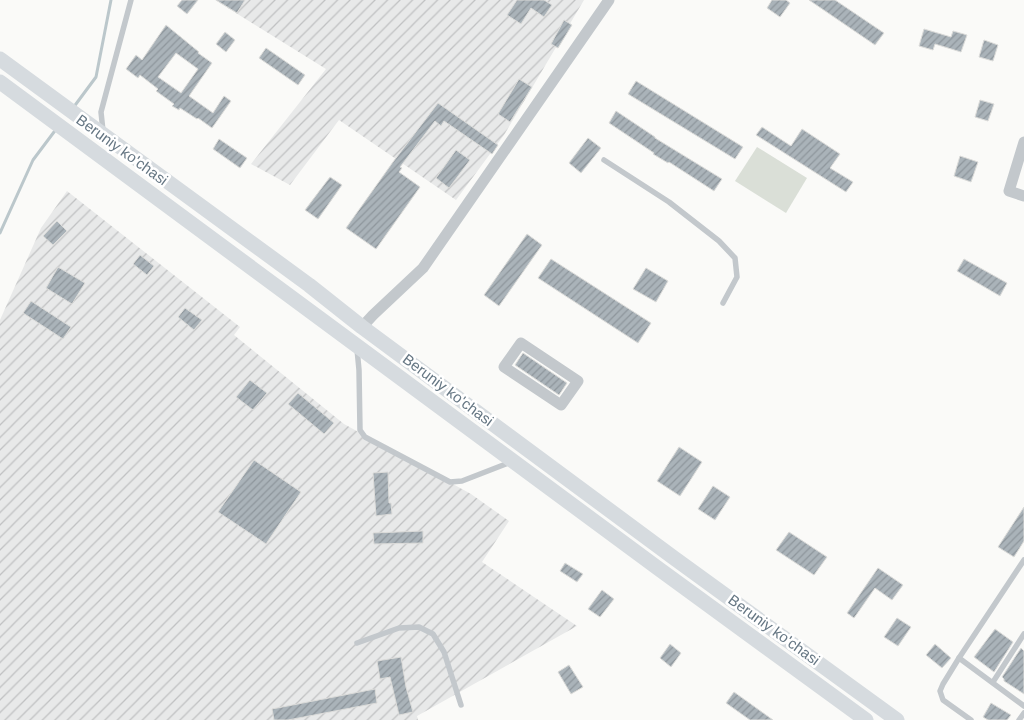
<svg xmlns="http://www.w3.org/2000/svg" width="1024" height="720" viewBox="0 0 1024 720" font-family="Helvetica,sans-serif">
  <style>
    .industrial { fill: url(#industrial-furrows) }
    .pitch { fill: #dadfd7 }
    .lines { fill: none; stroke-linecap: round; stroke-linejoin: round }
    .stream { stroke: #bbc7cb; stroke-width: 3 }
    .building { fill: url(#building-hatch); stroke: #dcdcda; fill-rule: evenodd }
    .lane { stroke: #c3c8cc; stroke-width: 5.5 }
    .street { stroke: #c3c8cc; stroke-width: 11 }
    .secondary { stroke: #d6dbdf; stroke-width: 15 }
    .labels { text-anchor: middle; stroke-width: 5; stroke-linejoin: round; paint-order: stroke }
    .street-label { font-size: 15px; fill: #657683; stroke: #fff }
  </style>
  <defs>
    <pattern id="industrial-furrows" width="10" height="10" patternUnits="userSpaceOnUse" patternTransform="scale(1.25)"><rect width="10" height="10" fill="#e8e9e9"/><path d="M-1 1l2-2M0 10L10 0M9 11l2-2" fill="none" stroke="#c0c1c2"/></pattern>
    <pattern id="building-hatch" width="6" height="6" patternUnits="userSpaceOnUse" patternTransform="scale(1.25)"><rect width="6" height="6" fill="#aab3b9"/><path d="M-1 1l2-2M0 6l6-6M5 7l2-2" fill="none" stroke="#8e969c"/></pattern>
  </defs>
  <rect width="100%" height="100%" fill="#fafaf8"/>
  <g class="industrial">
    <polygon points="215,0 584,0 504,135 456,200 339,120 290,185 251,164 326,69"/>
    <polygon points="67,191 240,327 234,335 344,424 471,494 509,521 482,562 577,626 417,716 418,720 0,720 0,320 41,228"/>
  </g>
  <polygon class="pitch" points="757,147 807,178 786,213 735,181"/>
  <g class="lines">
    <g class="stream">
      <polyline points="73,108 96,77 111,0"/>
      <polyline points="0,233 33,160 57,128"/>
    </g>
  </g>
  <g class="building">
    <polygon points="182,0 198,0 187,14 177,6"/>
    <polygon points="216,0 245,0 237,13"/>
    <polygon points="517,0 544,0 552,5 544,17 531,8 521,24 507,15"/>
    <polygon points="772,0 786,0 790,3 780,17 767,8"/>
    <polygon points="809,0 835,0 884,33 875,45"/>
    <polygon points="564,20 572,25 558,48 551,44"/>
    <path d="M166 25 199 52 198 53 212 63 189 96 213 113 224 96 231 101 212 128 198 118 197 119 180 108 179 110 172 106 174 104 156 91 158 89 140 75 138 78 126 69 136 55 142 60ZM176 53 198 69 181 93 158 77Z"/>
    <polygon points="924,29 951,37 953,31 967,35 961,52 935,44 933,50 919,46"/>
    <polygon points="225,32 235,40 226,52 216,44"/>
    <polygon points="984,40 998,45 993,61 979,57"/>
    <polygon points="266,48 305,75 298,85 259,58"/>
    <polygon points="519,79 532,87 510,122 498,114"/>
    <polygon points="636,81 743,147 735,159 628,94"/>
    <polygon points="980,100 994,104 988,121 975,117"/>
    <polygon points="438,103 498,145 492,154 444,121 441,126 435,121 400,167 402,168 399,172 420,187 376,249 346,228 393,162"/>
    <polygon points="616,111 655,137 655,138 722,179 714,191 669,162 668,163 653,154 654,153 609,123"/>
    <polygon points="762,127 791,146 802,129 840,154 830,168 853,182 846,192 756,135"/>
    <polygon points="588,138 601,148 581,173 569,163"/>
    <polygon points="219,139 247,158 240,168 213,149"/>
    <polygon points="456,150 470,160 449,188 436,178"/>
    <polygon points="960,156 978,162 971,182 954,176"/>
    <polygon points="330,177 342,185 318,219 305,210"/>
    <polygon points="57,221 67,231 53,245 43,236"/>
    <polygon points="527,234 542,245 499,306 484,295"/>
    <polygon points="140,255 154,266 147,275 133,264"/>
    <polygon points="551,259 651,323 638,343 538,278"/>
    <polygon points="964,259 1007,283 1000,296 957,271"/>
    <polygon points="58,267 85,283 72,304 46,288"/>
    <polygon points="646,268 668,281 656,302 633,289"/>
    <polygon points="31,301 71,327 63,339 23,313"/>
    <polygon points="185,308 202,320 194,330 178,317"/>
    <polygon points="523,353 567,383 559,395 515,365"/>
    <polygon points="250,380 267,393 253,410 236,397"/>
    <polygon points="298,393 334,423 324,434 288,404"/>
    <polygon points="679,447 702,462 680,496 657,481"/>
    <polygon points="254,460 301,492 266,544 218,512"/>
    <polygon points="388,472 389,503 391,503 392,514 376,516 373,473"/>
    <polygon points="713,486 730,497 715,520 698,509"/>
    <polygon points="1024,507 1024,541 1014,557 998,547"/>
    <polygon points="423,531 423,543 374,544 373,533"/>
    <polygon points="789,532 827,557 814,575 776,550"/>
    <polygon points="565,563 583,574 577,582 560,571"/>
    <polygon points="878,568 903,585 892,600 875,588 854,618 847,613"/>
    <polygon points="602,590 614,599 600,617 588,609"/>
    <polygon points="897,618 911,627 898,646 884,637"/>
    <polygon points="995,629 1013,642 994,672 974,657"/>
    <polygon points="670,644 681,653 671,667 660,658"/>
    <polygon points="935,644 951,658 942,668 926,655"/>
    <polygon points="1021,648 1024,651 1024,694 1004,681 1004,679 1002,677"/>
    <polygon points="401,657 406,687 413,712 399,715 390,677 380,679 377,661"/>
    <polygon points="569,665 583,687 571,694 558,672"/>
    <polygon points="375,689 377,703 288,720 274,720 272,709"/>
    <polygon points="734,692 773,720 750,720 726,703"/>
    <polygon points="991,703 1011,715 1007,720 988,720 983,717"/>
  </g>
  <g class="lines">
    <g class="lane">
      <polyline points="103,131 101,112 131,0"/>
      <polyline points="604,160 669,202 719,241 735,258 737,277 723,303"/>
      <polyline points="357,349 359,370 360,430 365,437 450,482 462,481 511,462"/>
      <polyline points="357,643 399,628 419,627 433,634 444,652 461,705"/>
      <polyline points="959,658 1024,706"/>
      <polyline points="993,682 1024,634"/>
      <polyline points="971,720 943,700 940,691 943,684 959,658 1024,560"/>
      <polyline points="1019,720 1024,713"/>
    </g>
    <g class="street">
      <polyline points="1024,142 1009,191 1024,196"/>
      <polyline points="362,327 373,315 423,268 609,0"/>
      <polygon points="521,343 578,381 561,405 504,367"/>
    </g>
    <g class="secondary">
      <polyline points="0,59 309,285 362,327 674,558 897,720"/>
      <polyline points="0,82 659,569 866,720"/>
    </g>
  </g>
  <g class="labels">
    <g class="street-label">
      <text transform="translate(122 150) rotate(36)" y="5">Beruniy ko'chasi</text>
      <text transform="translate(448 390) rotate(37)" y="5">Beruniy ko'chasi</text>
      <text transform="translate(774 630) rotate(36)" y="5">Beruniy ko'chasi</text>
    </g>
  </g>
</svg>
